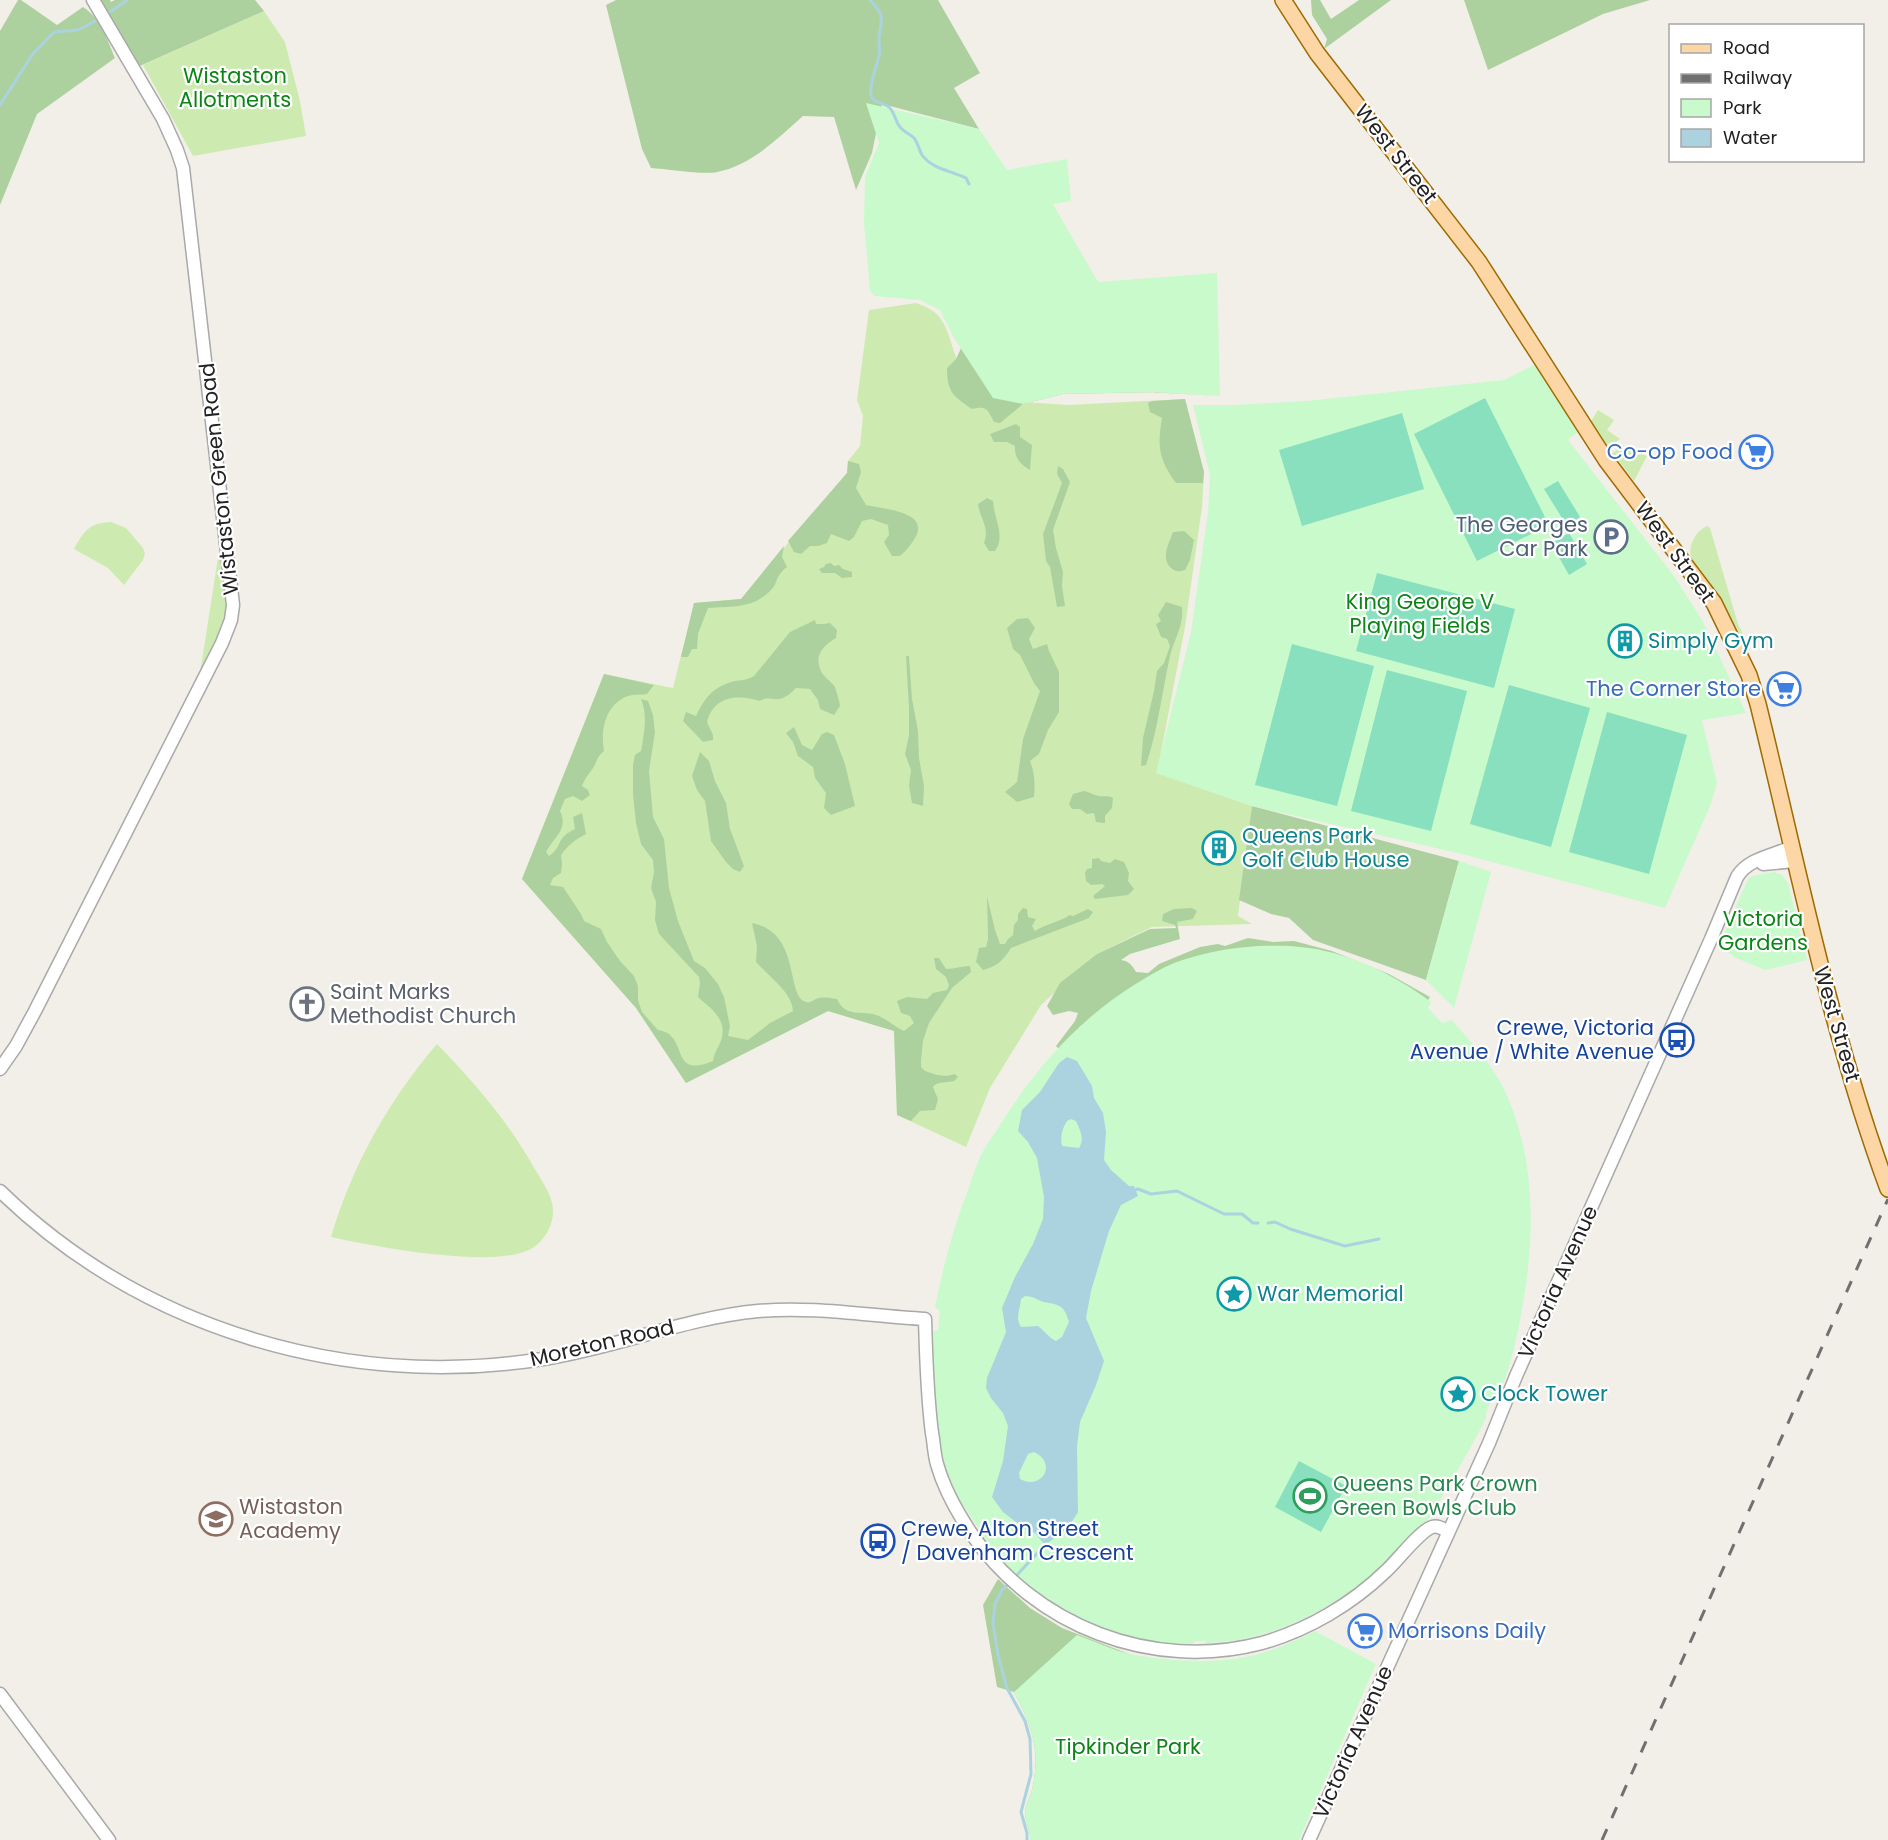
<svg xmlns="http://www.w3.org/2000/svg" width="1888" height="1840" viewBox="0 0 1888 1840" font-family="Poppins,sans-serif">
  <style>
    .grass { fill: #cdebb0 }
    .forest { fill: #add19e }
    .park { fill: #c8facc }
    .pitch { fill: #88e0be }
    .water { fill: #aad3df; fill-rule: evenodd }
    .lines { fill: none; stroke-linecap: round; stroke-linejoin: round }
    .stream { stroke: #aad3df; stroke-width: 3 }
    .tertiary-casing { stroke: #a9a9a9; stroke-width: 15 }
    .primary-casing { stroke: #a06b00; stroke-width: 18 }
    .tertiary { stroke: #fff; stroke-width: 12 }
    .primary { stroke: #fcd6a4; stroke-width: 15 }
    .rail { stroke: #707070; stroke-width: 3; stroke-dasharray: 12 12; stroke-linecap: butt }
    .labels { text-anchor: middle; stroke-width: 4.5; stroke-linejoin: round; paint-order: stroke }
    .park-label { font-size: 21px; fill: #0c8416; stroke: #fff }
    .street-label { font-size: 21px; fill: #222; stroke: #fff }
    .shop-label { font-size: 21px; fill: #366cbe; stroke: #fff; text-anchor: end }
    .service-label { font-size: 21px; fill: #4e5e75; stroke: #fff; text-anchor: end }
    .culture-label { font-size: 21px; fill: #0d838f; stroke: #fff; text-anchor: start }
    .worship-label { font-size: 21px; fill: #5b616d; stroke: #fff; text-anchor: start }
    .transit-label { font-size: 21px; fill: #164399; stroke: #fff; text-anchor: end }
    .leisure-label { font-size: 21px; fill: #27864d; stroke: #fff; text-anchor: start }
    .education-label { font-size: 21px; fill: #785e54; stroke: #fff; text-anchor: start }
  </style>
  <rect width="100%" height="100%" fill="#f2efe9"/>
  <g class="grass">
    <polygon points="264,11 285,42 300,101 306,136 193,156 143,65"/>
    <path d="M916 303C947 313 946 330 956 357 961 371 971 385 978 399L1068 405 1185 399 1204 472 1202 507 1185 627 1157 773 1252 806 1238 916 1252 924 1152 927 1097 954 1041 1005 990 1088 966 1147 897 1115 894 1031 828 1011 686 1083 636 1008 522 879 604 674 673 688 694 603 741 599 847 473 848 461 860 446 863 416 857 400 869 310Z"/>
    <polygon points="1598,410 1614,420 1607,430 1620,439 1608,448 1590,423"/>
    <polygon points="1622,446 1647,456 1634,481 1613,453"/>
    <path d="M111 522 126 528 143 548 145 553 143 560 124 585 108 568 74 549C84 531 89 523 111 522Z"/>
    <path d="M1707 526 1710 528 1738 624 1751 651 1691 557C1688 545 1696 531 1707 526Z"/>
    <polygon points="218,558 225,565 227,610 223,629 200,673"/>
    <path d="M437 1044C474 1082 507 1120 533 1166 540 1178 549 1190 552 1203 556 1219 548 1237 534 1247 500 1271 372 1246 331 1237 352 1166 388 1101 437 1044Z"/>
  </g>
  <g class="forest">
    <path d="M18 0H21L57 25 83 7C101 19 107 39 115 58L37 114 0 205V31Z"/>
    <polygon points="94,0 110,0 111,2 115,0 255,0 264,11 133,69"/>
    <path d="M616 0H938L980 73 954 88 979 129 882 104 872 153 856 190 834 117 803 116C778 138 751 166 717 172 703 175 668 169 651 168L642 149 606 5Z"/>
    <polygon points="1311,0 1320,0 1331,19 1359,0 1391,0 1324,49 1327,39 1312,15"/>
    <polygon points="1464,0 1650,0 1603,14 1488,70"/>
    <path d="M962 346 1058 387 1220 396 1156 392 1063 394 1023 404 1000 423 994 422C988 410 987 405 972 409 953 396 947 392 947 368L956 359Z"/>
    <path d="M1185 399 1204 472 1203 483H1176C1159 460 1157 446 1162 418L1150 412 1148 403 1152 401Z"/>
    <path d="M1016 424 1020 427V437L1032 445 1030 470C1020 464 1014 457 1015 446L1007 442H994L990 434Z"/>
    <path d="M848 461 859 464 861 472 856 488 866 505C882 509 931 511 915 538 911 545 906 551 900 556H892L884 542 889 535 888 525 871 519 862 521 854 537 849 541 831 534 827 543 818 546H810L801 554 794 552 788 541 847 473Z"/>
    <polygon points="1058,466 1063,469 1070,482 1053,530 1056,548 1063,572 1062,586 1065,606 1057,607 1050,567 1046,561 1043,534 1062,483 1057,474"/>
    <path d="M987 498 993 501C994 519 1006 536 995 551H989L984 543C990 526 980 520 978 504Z"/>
    <path d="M1184 531 1194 540 1190 560 1185 570C1178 572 1175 572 1170 567 1161 557 1169 543 1173 532Z"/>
    <path d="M784 546 782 557 787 567C774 577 779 582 771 590 753 609 732 606 708 608L698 634 697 649H692L688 657H681L694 603 741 599Z"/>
    <polygon points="831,563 834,566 839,565 843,569 852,572 852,577 842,578 835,573 822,573 819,569 824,567 826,564"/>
    <path d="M1166 602 1182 607C1184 626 1174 639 1170 656 1162 692 1158 730 1146 765L1141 766 1143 738 1154 691 1157 671 1164 663 1170 646 1167 639 1161 637 1156 624 1161 621 1158 615Z"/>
    <path d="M1028 618 1035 628 1029 639 1033 649 1047 644 1049 651 1059 672V712L1048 730 1039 754 1030 761C1035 774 1035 783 1034 797L1017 802 1005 792 1017 782 1023 739 1040 691 1034 683 1020 655 1013 649 1007 628 1017 619Z"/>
    <path d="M815 620 816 624H824L830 623 837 630 836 638C822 646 813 657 822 673 825 678 832 682 835 687 837 693 839 700 840 706L834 715 820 709 818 700 810 689 796 688C792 692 786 698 779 699 771 700 768 696 760 701 737 694 714 696 707 722L713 735V740L703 742 683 721 686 712 696 716C705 697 714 686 735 681 742 680 748 680 754 676L790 632Z"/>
    <polygon points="906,656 909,656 912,699 918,731 919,758 924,786 923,806 912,803 909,786 911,770 905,754 909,735 909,708"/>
    <path d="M604 674 654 685 647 694C641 695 634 694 628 696 606 704 600 729 604 751 596 758 598 760 593 768 589 774 585 778 582 786L588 790 590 795 582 801 573 796 565 799 560 811C569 829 554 837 546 852L549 856C563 847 555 838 575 829L573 817 582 813 586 834C576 839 568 845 561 855L562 864 561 873 553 878 550 885 563 887 581 914 584 921 601 929 607 942 620 961 634 976 638 986V1000L642 1012 658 1030C690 1034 668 1080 713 1061 714 1052 720 1046 722 1037 726 1018 711 1009 698 997L700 983 699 977 659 934 655 920 656 902 651 888 654 872 653 860 641 844 636 823 633 795V765L635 755 641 751C644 733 648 716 641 699L648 701 653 715 655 732 649 771 653 817 664 839 669 888 678 921 694 961 705 968 718 984 724 997 730 1026 728 1036 748 1040 770 1023 793 1011C792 992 768 976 756 962L757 946 752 923C802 933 785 996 806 1002 810 1004 814 999 819 998 824 997 831 998 837 999 846 1019 862 1009 879 1016 888 1020 895 1027 904 1031L914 1023 910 1016 901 1013 897 1001 907 997 927 999 933 993 947 990 949 985 946 977 936 969 934 958H939L946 969C955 969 961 966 970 966L971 972 952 988 929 1023 923 1041 921 1060V1067L925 1071 937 1075 947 1076 955 1074 958 1077 954 1081C947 1083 937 1081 933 1087L938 1099 935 1110 920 1111 911 1121 897 1115 894 1031 828 1011 686 1083 636 1008 522 879Z"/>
    <polygon points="794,727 802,745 812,750 822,734 827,732 834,735 845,764 855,806 831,815 824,808 826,793 815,778 813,767 798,756 793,742 786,733"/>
    <polygon points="700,752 709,761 715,781 726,803 730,829 744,866 740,872 733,869 726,862 711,841 705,801 697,790 692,776"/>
    <path d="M1084 791C1090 792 1095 796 1100 796 1106 797 1107 795 1113 798L1112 808 1105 816V823L1096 822 1094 813 1087 814 1080 809H1072L1069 804 1073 794Z"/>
    <polygon points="1252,806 1459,861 1426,980 1313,940 1289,918 1271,914 1239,900"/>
    <polygon points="1099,858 1101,861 1110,863 1115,859 1124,862 1129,873 1128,881 1134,889 1128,895 1095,899 1093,896 1105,886 1102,884 1091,885 1086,881 1085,873 1087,869 1092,868 1092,859"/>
    <path d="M987 896 995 930 1000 944H1005L1008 939 1013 935 1014 925 1018 920V914L1023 908 1027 909 1028 917 1036 919 1032 926 1035 931C1046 924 1059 922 1070 915L1073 916 1088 909 1093 912 1089 918 1011 948C1003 961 997 966 983 970L976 962 979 948 986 947 988 939Z"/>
    <path d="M1192 908 1197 911 1193 919 1177 922 1180 939 1130 954 1121 960C1129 961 1132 965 1136 972L1148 973 1159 964 1200 947 1218 944 1225 946 1248 938 1273 942 1294 941 1332 951 1389 974 1430 997 1427 1002 1060 1050 1056 1046 1075 1021 1078 1013 1069 1011 1053 1015 1047 1006 1060 983 1097 954 1150 929 1176 928 1175 925 1162 921 1163 914 1174 909Z"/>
    <path d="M998 1579 1030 1608 1062 1628 1129 1654 1057 1713 1030 1840C1031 1830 1025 1823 1025 1813 1025 1805 1030 1798 1032 1790 1041 1751 1032 1725 1014 1692L997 1687 983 1605Z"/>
  </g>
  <g class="park">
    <polygon points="866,103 979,129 1007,170 1067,159 1071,201 1053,204 1098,282 1217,273 1220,396 1156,392 1063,394 1023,404 993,398 954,338 940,310 920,300 874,296 870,290 864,223 865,177 879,143"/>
    <polygon points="1536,364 1580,430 1568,440 1674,576 1702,620 1746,713 1702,720 1717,783 1710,806 1665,908 1462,854 1252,806 1156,773 1191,632 1208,512 1210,475 1193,405 1233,405 1307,401 1504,380"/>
    <polygon points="1459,861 1491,872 1454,1008 1426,980"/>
    <polygon points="1774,872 1782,875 1788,883 1807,960 1765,970 1736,958 1719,945 1748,879 1752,876"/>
    <path d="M1258 946C1272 946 1286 945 1300 947 1346 951 1394 974 1431 1002L1428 1008 1442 1023 1452 1020C1470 1041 1491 1063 1504 1089 1542 1170 1534 1263 1514 1348 1511 1360 1505 1385 1497 1395 1492 1402 1485 1408 1486 1418 1474 1442 1461 1464 1448 1487 1442 1497 1436 1509 1429 1518 1377 1584 1292 1641 1207 1643L1205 1641H1195L1193 1644 1152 1643 1120 1634 1083 1620 1051 1604 1023 1582 1001 1562 959 1499 943 1463 936 1409 932 1332 938 1330 940 1311 935 1307C943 1267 953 1228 968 1190 972 1178 976 1166 981 1155 986 1145 994 1135 1000 1125 1035 1069 1078 1020 1134 985 1147 977 1160 969 1174 963 1201 953 1229 948 1258 946Z"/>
    <path d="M1315 1631 1376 1664 1299 1840H1030C1031 1830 1025 1823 1025 1813 1025 1805 1030 1798 1032 1790 1041 1751 1032 1725 1014 1692L1077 1635C1094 1641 1112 1650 1130 1654 1164 1661 1212 1664 1246 1657 1271 1652 1293 1642 1315 1631Z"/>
  </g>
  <g class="pitch">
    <polygon points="1485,398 1549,525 1477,561 1414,434"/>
    <polygon points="1402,413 1424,489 1302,526 1279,450"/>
    <polygon points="1558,481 1580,517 1567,526 1544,489"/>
    <polygon points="1569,533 1587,564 1569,575 1551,543"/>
    <polygon points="1377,573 1515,609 1494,688 1356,651"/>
    <polygon points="1292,644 1374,666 1337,806 1255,785"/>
    <polygon points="1387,670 1467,691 1431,831 1351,811"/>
    <polygon points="1509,685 1590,708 1551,847 1470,824"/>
    <polygon points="1607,712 1687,735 1649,874 1569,852"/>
    <polygon points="1299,1461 1346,1486 1321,1532 1275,1507"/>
  </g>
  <path class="water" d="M1067 1057 1077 1061 1092 1086 1094 1098 1103 1113 1106 1132 1104 1160 1111 1170 1129 1186H1134L1138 1196 1121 1205 1109 1231 1091 1291 1086 1318 1104 1361 1096 1385 1080 1422 1077 1446 1078 1512 1068 1528 1045 1545 1035 1533 1024 1528 1003 1512 992 1497 1003 1461 1008 1426 1003 1413 991 1398 986 1388 987 1378 1006 1332 1002 1308 1015 1277 1033 1244 1043 1219 1044 1197 1037 1158 1028 1142 1018 1131 1022 1110 1040 1092 1059 1063ZM1071 1119 1076 1121C1080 1130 1085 1139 1079 1148L1062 1146C1060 1136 1062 1129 1067 1121ZM1025 1296C1033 1296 1037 1300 1044 1302 1060 1305 1064 1305 1069 1322L1062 1337 1056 1341C1048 1337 1045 1331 1038 1326L1021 1327C1015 1318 1020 1310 1021 1299ZM1034 1452C1058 1463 1042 1491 1020 1479L1019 1473 1028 1454Z"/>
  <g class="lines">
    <g class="stream">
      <path d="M870 0C885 16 882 17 879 37 878 43 881 49 879 55 877 68 869 82 871 95 873 104 883 102 889 107 895 113 895 121 900 127 904 132 910 134 914 138 918 143 919 150 922 155 932 169 952 171 966 178L969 184"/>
      <polyline points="107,14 127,0"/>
      <polyline points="0,105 32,55 54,32 78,30 101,18"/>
      <polyline points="1135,1190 1138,1189 1151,1194 1177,1191 1224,1214 1242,1214 1253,1223 1258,1223"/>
      <polyline points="1268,1223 1275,1222 1290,1229 1345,1246 1379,1239"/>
      <polyline points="1015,1577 1045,1545"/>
      <polyline points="1011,1582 1002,1590 995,1604 993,1623 998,1655 1007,1688 1025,1721 1030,1739 1031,1774 1021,1812 1027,1833 1027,1840"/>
    </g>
    <g class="tertiary-casing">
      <g id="tertiary">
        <polyline points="1763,864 1795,861"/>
        <polyline points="0,1069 16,1046 35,1011 222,643 231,620 233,605 183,168 177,150 163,119 93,0"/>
        <path d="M0 1191C143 1330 347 1390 543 1359 616 1348 684 1318 758 1311 813 1306 870 1316 925 1319 926 1357 927 1395 932 1433 934 1443 934 1454 937 1464 944 1489 957 1512 971 1533 1034 1626 1152 1672 1262 1643 1308 1630 1352 1604 1386 1571 1397 1561 1420 1531 1432 1527 1438 1525 1443 1529 1448 1532"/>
        <polyline points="0,1694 109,1840"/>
        <path d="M1309 1840 1489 1443 1516 1376 1711 939 1737 877C1747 859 1774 855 1792 847"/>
      </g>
    </g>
    <g class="primary-casing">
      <path id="primary" d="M1283 0 1317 53 1479 262 1606 460 1714 603 1749 675 1758 704C1798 867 1830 1032 1888 1189"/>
    </g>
    <use href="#tertiary" class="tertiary"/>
    <use href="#primary" class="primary"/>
    <polyline class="rail" points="1602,1840 1888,1199"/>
  </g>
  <defs>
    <g id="supermarket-ring" transform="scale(1.725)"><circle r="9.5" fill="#fff" stroke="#3f7fe0" stroke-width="1.5"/><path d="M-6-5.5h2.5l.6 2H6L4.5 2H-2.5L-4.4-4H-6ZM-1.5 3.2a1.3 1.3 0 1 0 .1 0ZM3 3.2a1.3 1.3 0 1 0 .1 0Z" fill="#3f7fe0"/></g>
    <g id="parking-ring" transform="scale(1.725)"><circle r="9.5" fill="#fff" stroke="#5c6f8a" stroke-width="1.5"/><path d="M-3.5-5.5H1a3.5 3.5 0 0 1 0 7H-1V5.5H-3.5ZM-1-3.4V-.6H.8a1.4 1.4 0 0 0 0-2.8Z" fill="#5c6f8a"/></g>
    <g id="building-ring" transform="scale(1.725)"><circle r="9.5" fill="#fff" stroke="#0f9aa8" stroke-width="1.5"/><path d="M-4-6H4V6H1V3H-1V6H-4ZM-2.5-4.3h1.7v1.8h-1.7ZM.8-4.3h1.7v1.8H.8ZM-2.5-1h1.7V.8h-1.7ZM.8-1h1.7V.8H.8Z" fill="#0f9aa8"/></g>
    <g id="church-ring" transform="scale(1.725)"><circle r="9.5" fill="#fff" stroke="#6b7280" stroke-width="1.5"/><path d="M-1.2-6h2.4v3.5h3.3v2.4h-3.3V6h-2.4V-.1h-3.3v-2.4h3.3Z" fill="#6b7280"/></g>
    <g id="bus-ring" transform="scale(1.725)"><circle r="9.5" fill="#fff" stroke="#1a4fb4" stroke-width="1.5"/><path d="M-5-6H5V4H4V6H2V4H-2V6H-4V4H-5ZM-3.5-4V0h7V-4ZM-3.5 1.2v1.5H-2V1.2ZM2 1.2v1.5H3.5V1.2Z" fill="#1a4fb4"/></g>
    <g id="sight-ring" transform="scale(1.725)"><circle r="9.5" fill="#fff" stroke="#0f9aa8" stroke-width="1.5"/><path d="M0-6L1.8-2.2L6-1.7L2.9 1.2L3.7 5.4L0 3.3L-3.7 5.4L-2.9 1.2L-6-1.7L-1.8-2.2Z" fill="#0f9aa8"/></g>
    <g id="stadium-ring" transform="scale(1.725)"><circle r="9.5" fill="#fff" stroke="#2e9e5b" stroke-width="1.5"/><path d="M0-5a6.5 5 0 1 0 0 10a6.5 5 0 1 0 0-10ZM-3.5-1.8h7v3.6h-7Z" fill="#2e9e5b"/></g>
    <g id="school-ring" transform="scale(1.725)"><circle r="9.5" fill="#fff" stroke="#8d6e63" stroke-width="1.5"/><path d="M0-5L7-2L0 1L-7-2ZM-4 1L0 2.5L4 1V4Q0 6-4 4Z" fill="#8d6e63"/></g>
  </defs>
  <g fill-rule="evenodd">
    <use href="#supermarket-ring" x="1756" y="452"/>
    <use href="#parking-ring" x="1611" y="537"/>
    <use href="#building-ring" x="1625" y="641"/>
    <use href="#supermarket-ring" x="1784" y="689"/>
    <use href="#building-ring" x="1219" y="848"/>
    <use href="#church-ring" x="307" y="1004"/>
    <use href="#bus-ring" x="1677" y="1040"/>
    <use href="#sight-ring" x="1234" y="1294"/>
    <use href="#sight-ring" x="1458" y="1394"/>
    <use href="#stadium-ring" x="1310" y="1496"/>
    <use href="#school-ring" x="216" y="1519"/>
    <use href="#bus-ring" x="878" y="1541"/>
    <use href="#supermarket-ring" x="1365" y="1631"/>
  </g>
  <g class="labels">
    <g class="park-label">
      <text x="235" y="83">Wistaston<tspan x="235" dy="24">Allotments</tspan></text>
      <text x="1420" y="609">King George V<tspan x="1420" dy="24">Playing Fields</tspan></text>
      <text x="1763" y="926">Victoria<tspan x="1763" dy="24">Gardens</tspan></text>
      <text x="1128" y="1754">Tipkinder Park</text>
    </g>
    <g class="street-label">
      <text transform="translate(1396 154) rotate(52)" y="7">West Street</text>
      <text transform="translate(219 479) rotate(-96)" y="7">Wistaston Green Road</text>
      <text transform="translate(1675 552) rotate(54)" y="7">West Street</text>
      <text transform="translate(1837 1024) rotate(74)" y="7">West Street</text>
      <text transform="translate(1558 1282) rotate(-66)" y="7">Victoria Avenue</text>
      <text transform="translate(602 1343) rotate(-13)" y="7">Moreton Road</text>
      <text transform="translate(1353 1742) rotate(-66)" y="7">Victoria Avenue</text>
    </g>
    <g class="shop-label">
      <text x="1733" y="459">Co-op Food</text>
      <text x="1761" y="696">The Corner Store</text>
      <text x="1388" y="1638" text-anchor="start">Morrisons Daily</text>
    </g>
    <g class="service-label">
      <text x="1588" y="532">The Georges<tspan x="1588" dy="24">Car Park</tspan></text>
    </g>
    <g class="culture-label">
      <text x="1648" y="648">Simply Gym</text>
      <text x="1242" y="843">Queens Park<tspan x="1242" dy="24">Golf Club House</tspan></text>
      <text x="1257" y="1301">War Memorial</text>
      <text x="1481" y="1401">Clock Tower</text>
    </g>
    <g class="worship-label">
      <text x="330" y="999">Saint Marks<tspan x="330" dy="24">Methodist Church</tspan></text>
    </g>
    <g class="transit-label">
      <text x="1654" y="1035">Crewe, Victoria<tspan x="1654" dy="24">Avenue / White Avenue</tspan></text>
      <text x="901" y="1536" text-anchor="start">Crewe, Alton Street<tspan x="901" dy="24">/ Davenham Crescent</tspan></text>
    </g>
    <g class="leisure-label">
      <text x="1333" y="1491">Queens Park Crown<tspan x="1333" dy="24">Green Bowls Club</tspan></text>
    </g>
    <g class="education-label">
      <text x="239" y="1514">Wistaston<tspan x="239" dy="24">Academy</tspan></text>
    </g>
  </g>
  <rect x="1669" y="24" width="195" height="138" fill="#ffffff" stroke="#a7a7a7" stroke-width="1.5"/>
  <rect x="1681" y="44" width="30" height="9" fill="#fcd6a4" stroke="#a7a7a7" stroke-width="1.5"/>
  <text x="1723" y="54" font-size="18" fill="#222222">Road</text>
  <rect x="1681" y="74" width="30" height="9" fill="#707070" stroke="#a7a7a7" stroke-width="1.5"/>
  <text x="1723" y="84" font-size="18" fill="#222222">Railway</text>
  <rect x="1681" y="99" width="30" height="18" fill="#c8facc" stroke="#a7a7a7" stroke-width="1.5"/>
  <text x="1723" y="114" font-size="18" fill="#222222">Park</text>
  <rect x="1681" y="129" width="30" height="18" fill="#aad3df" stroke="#a7a7a7" stroke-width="1.5"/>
  <text x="1723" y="144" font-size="18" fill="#222222">Water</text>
</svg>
